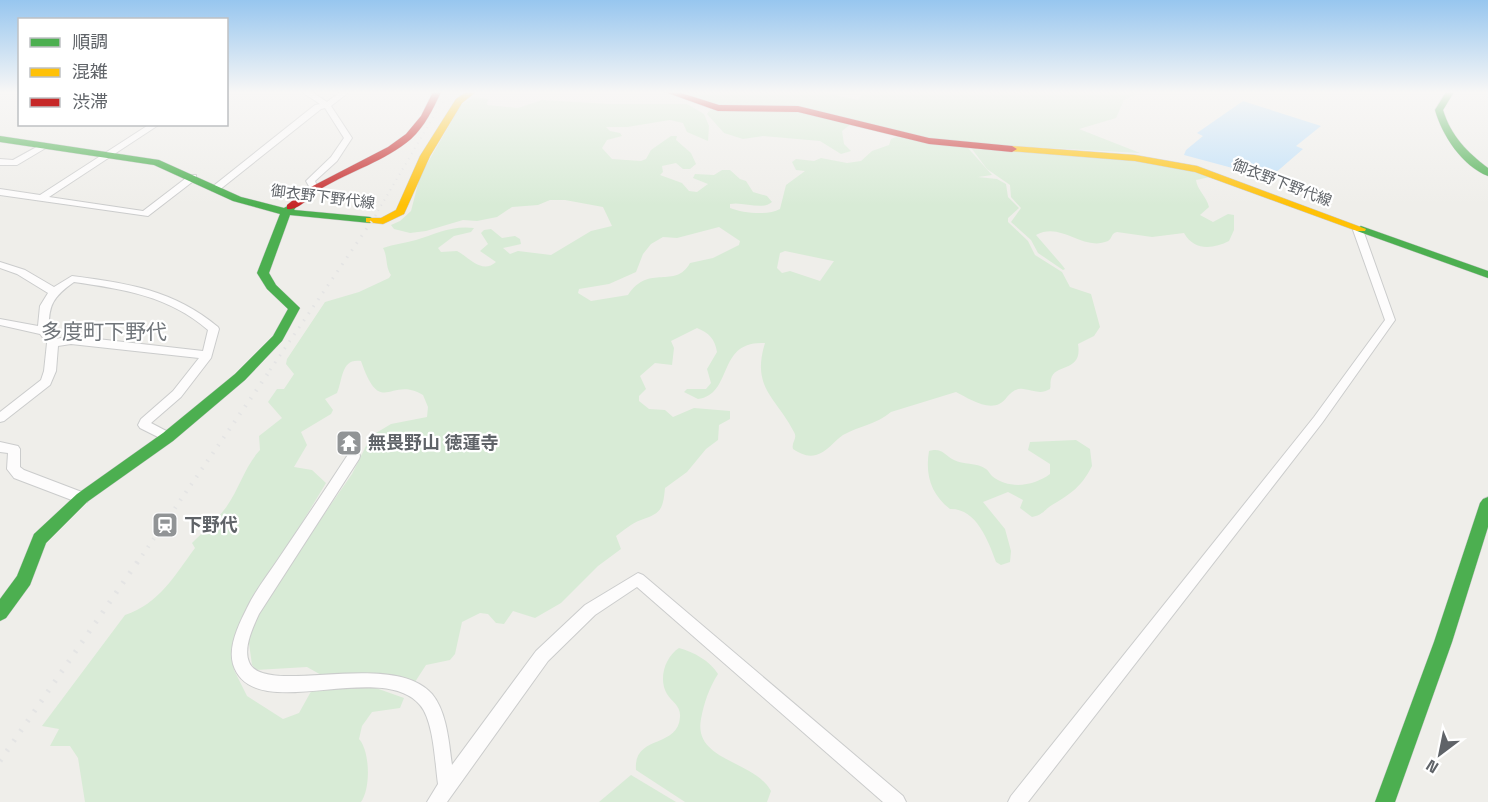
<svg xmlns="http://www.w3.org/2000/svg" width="1488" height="802" viewBox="0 0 1488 802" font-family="'Space Grotesk','Noto Sans JP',sans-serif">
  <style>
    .green { fill: #d8ebd6; fill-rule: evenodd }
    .water { fill: #bfe0f9 }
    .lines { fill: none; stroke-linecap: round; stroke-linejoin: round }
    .street-casing { stroke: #cbcccc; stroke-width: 2 }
    .fast-casing { stroke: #cacacb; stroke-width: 1 }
    .slow-casing { stroke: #cacacb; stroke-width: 1 }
    .jam-casing { stroke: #cacacb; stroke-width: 1 }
    .street { fill: #fdfcfc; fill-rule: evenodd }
    .fast { fill: #4caf50; fill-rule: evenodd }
    .slow { fill: #ffc107; fill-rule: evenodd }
    .jam { fill: #c62828; fill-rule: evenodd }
    .rail-far3 { stroke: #e4e4e4; stroke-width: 2; stroke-dasharray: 1 5; stroke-linecap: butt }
    .rail-far2 { stroke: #e4e4e4; stroke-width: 3; stroke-dasharray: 1.5 7; stroke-linecap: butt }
    .rail-far1 { stroke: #e4e4e4; stroke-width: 4; stroke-dasharray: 1.5 8; stroke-linecap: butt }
    .rail { stroke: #e4e4e4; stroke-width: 5; stroke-dasharray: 2 10; stroke-linecap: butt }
    .labels { text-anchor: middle; stroke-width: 4.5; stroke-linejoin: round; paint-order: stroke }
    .far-street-label { font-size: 15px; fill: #5f6368; stroke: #fff }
    .poi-label { font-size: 18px; font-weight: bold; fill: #5f6368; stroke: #fff; text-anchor: start }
    .quarter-label { font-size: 21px; fill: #70757a; stroke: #fff }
  </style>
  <rect width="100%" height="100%" fill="#efeeea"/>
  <g class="green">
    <polygon points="677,92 822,92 858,100 864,92 1141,92 1124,100 1116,118 1079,129 1140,153 958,143 928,138 794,106 718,105"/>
    <path d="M473 97 488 99 487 105 518 108 542 100 608 104H687L704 114 709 126 708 141 687 132 683 123 670 120 627 127H606L610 131 620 133 622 136 607 140 602 148 612 159 641 161 646 159 651 150 671 136H677L676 140 691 153 696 164 690 169H683L676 163 662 166 663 172 660 175 682 183 689 191 697 192 708 184 693 178 695 174 714 175 722 170H730L740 179 746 181 753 192 767 196 772 202C762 211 743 201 730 204V208C743 213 767 216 780 209L786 185 805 171 796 170 792 162 796 159 814 161 821 158 847 163 861 161 872 151 889 145 891 139 896 137 968 148 992 175 978 177 997 179 1006 184 1008 197 1019 208 1008 218V222L1028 241 1035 255 1062 272 1070 287 1091 294 1100 327 1094 336 1078 344C1083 373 1055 363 1051 379 1050 383 1051 386 1050 389 1040 395 1034 390 1023 389 1016 388 1011 392 1007 397 994 416 970 399 956 392L891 412C877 424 859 426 843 435 834 441 827 452 816 455 807 457 801 454 793 449 791 442 798 439 794 432 776 397 751 388 765 343 716 340 734 394 698 399L684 392 687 389H706L711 383 707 369 717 352C715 339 709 333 697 328L671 341 674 348 672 365 655 363 640 376 646 389 639 396V401L649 409 665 410 673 417 694 408 730 411V419L719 425 718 440 706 449 687 472 665 488C663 510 661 513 641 520 632 523 623 531 616 536L621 549 598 566 561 603 535 618 513 611 504 624 496 623 488 614 480 613 462 622 455 654 450 660 426 665 415 682 323 676 307 667 256 670 252 665 248 636 259 608 352 474 371 436 391 424 427 417 428 407 423 395C390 375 381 419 361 361 341 358 343 379 337 393L325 399 333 410 331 414 301 432 307 445 294 467 312 470 326 483 247 614 233 656 234 670 247 696 283 719 299 713 314 686 373 687 404 698 400 708 372 712 362 726 359 739C370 751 371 788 361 802H85L78 758 70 746H50L59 729 42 726 125 615C159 604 175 575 195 548L192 543C204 531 218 519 227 506 240 487 245 466 260 450L259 436 282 418 268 402 277 389H284L294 374 286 364 287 359 325 302 359 292 389 278 391 275C385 266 388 257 383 248 394 244 405 243 416 240 435 234 453 225 474 228L471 232 454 236 438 248 441 252 457 251C469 257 482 275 496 262L480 251 488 244 481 233 484 230 491 229 502 238 515 236 520 239 521 244 503 248 510 254 518 251 551 255 591 231 612 226 603 207 565 200H550L538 205 512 207 497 217 477 221 463 220 426 231 410 233 394 229 391 225 400 221 411 211 420 176 461 105ZM719 227 740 241 739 245 713 258 690 263C675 290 649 263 628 295L591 301 578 293 579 289 609 284 636 272 643 254 651 244 663 237 677 238ZM785 251 833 261H834L820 281 790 271 782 273 777 268 780 253Z"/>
    <polygon points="787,109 851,124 842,131 844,144 851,151 841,154 820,141 763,136 743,139 724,133 707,114 710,110"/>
    <path d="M972 149C1051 155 1135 151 1210 177L1196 180C1197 190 1207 197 1209 207L1200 215 1213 222 1228 214 1234 215V230L1229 241C1213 249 1194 251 1184 233L1152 237 1117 232C1110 234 1113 238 1108 241 1082 252 1062 221 1036 235L1062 265 1065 269 1063 270 1038 253 1031 240 1011 222 1021 208 1011 197 1010 185 987 169Z"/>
    <path d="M1076 440 1090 449 1092 466C1082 486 1071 494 1052 505 1044 510 1043 515 1032 517L1020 508 1023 500 1008 492 983 502 1005 529 1011 551 1010 562 1001 565 996 562C988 540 976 508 950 509 931 494 925 475 929 451 942 447 944 455 954 460 963 465 976 462 986 469 988 470 990 474 992 476 1009 490 1034 486 1050 474V464L1028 450 1030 442Z"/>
    <path d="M679 648C694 652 710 661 718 674 709 688 704 703 701 719 693 761 754 760 771 791L767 802H685L636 770C633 734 678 749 680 717 681 706 672 702 667 694 658 679 665 657 679 648Z"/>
    <polygon points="631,775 676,802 599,802"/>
  </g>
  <polygon class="water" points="1243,101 1321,126 1296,146 1303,149 1266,181 1251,173 1184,155 1186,150 1203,136 1197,133"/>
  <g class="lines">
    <g class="street-casing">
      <g id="street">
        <polygon points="302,92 312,92 327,102 340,92 349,92 331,106 352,138 337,161 315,181 317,186 316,188 310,188 306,181 331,157 344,138 325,108 321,109 218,191 212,191 212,187 315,105 320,104"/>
        <polygon points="150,124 160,124 49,197 143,211 190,175 196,175 196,179 148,216 0,195 0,189 40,195"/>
        <polygon points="42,144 49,146 17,165 0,165 0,159 13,160"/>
        <polygon points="1358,227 1363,230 1395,320 1322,423 1028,802 1008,802 1011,796 1314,417 1385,320 1353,230"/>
        <path d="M0 262 25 270 54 287 72 276C127 283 174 290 218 327L219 329 211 358 181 397 151 423 172 434 174 437 172 440H164L140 428 138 425 141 419 173 391 199 358 71 344 58 346 56 371 50 385 4 421 0 422V412L41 380 44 371 47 343 40 334 0 325V319L38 326 40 306 48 293 17 274 0 268ZM74 282C123 289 169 296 208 330L203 351 71 336 56 339 49 331C48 305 53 297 74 282Z"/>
        <polygon points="0,442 18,446 20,449 20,467 24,470 87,494 89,498 87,502 82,503 77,502 14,478 7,469 8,453 0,452"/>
        <path d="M354 451 359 453 360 456 359 459 259 614C253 627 243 648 249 662 263 698 392 648 432 694 447 712 449 743 452 765L536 651 585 605 638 573 643 575 903 796 906 802H883L637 587 595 615 548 661 447 802H427L438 784C435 764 434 721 420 705 380 658 252 727 233 664 228 646 239 624 247 608 256 589 270 572 281 555 304 521 327 487 349 453Z"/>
      </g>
    </g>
    <g class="fast-casing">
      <g id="fast">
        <path d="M1446 92H1454L1443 110C1451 136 1467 152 1488 168V176C1462 166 1442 135 1435 110Z"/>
        <polygon points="0,136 159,160 241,197 284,208 291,204 296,207 294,210 370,217 375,220 370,223 290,215 269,273 276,285 300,308 282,341 245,380 173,441 87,502 46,543 30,585 6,618 0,621 0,599 17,576 34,534 77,494 163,433 235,374 273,336 288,309 267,289 257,273 280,214 233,201 154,165 0,142"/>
        <polygon points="1361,226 1488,271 1488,278 1357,231 1356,229"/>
        <polygon points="1488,497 1488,527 1452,642 1395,802 1375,802 1434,642 1480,503 1483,499"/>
      </g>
    </g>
    <g class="slow-casing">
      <g id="slow">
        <polygon points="466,92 476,92 462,103 430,156 404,214 383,224 366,222 366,218 381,218 396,210 420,156 456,99"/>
        <polygon points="1012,146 1135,155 1197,166 1366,229 1365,231 1357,231 1195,172 1135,161 1009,151 1007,149"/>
      </g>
    </g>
    <g class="jam-casing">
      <g id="jam">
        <path d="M433 92H441C433 109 425 126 411 139 385 161 351 171 322 188 312 194 299 211 287 209V205L307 189 388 147 406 134 421 116Z"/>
        <polygon points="665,92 678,92 719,105 798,106 929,138 1012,146 1017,149 1012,152 929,144 798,112 718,111"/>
      </g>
    </g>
    <use href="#street" class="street"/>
    <use href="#fast" class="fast"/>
    <use href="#slow" class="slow"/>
    <use href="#jam" class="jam"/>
    <polyline class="rail-far3" points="375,216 448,92"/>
    <polyline class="rail-far2" points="270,370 376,215"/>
    <polyline class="rail-far1" points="137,563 271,369"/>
    <polyline class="rail" points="0,761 138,561"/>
  </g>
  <linearGradient id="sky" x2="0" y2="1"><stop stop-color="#97c6ef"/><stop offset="0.45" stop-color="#f8f7f6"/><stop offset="1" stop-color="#f8f7f6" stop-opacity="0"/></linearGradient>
  <rect width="1488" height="205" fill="url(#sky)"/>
  <defs>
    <g id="temple-square" transform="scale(1.35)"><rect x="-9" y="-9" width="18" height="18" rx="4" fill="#919496" stroke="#fff"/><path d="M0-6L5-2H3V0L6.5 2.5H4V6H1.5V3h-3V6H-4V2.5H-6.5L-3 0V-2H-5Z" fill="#fff"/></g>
    <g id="station-square" transform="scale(1.35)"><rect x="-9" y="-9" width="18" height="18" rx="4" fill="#919496" stroke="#fff"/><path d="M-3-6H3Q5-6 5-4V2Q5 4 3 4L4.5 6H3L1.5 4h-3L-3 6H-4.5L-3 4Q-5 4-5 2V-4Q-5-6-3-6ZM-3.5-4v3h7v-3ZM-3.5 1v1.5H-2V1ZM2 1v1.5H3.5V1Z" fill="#fff"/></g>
  </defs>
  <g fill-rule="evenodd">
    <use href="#temple-square" x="349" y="443"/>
    <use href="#station-square" x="165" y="525"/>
  </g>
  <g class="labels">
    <g class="far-street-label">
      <text transform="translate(1282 183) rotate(21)" y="5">御衣野下野代線</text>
      <text transform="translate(323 197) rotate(7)" y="5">御衣野下野代線</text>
    </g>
    <g class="poi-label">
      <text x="368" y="449">無畏野山 徳蓮寺</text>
      <text x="184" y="531">下野代</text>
    </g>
    <g class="quarter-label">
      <text x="104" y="339">多度町下野代</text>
    </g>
  </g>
  <rect x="18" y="18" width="210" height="108" fill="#ffffff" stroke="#bfc1c3" stroke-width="1.5"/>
  <rect x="30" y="38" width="30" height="9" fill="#4caf50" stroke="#bfc1c3" stroke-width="1.5"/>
  <text x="72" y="48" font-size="18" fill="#5f6368">順調</text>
  <rect x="30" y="68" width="30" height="9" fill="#ffc107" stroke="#bfc1c3" stroke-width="1.5"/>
  <text x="72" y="78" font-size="18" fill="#5f6368">混雑</text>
  <rect x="30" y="98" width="30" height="9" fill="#c62828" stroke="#bfc1c3" stroke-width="1.5"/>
  <text x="72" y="108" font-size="18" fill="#5f6368">渋滞</text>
  <g transform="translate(1440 754) rotate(212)" stroke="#ffffff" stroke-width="4.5" paint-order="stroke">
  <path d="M0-4.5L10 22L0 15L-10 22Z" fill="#5f6368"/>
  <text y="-9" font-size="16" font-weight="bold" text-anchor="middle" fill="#5f6368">N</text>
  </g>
</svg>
